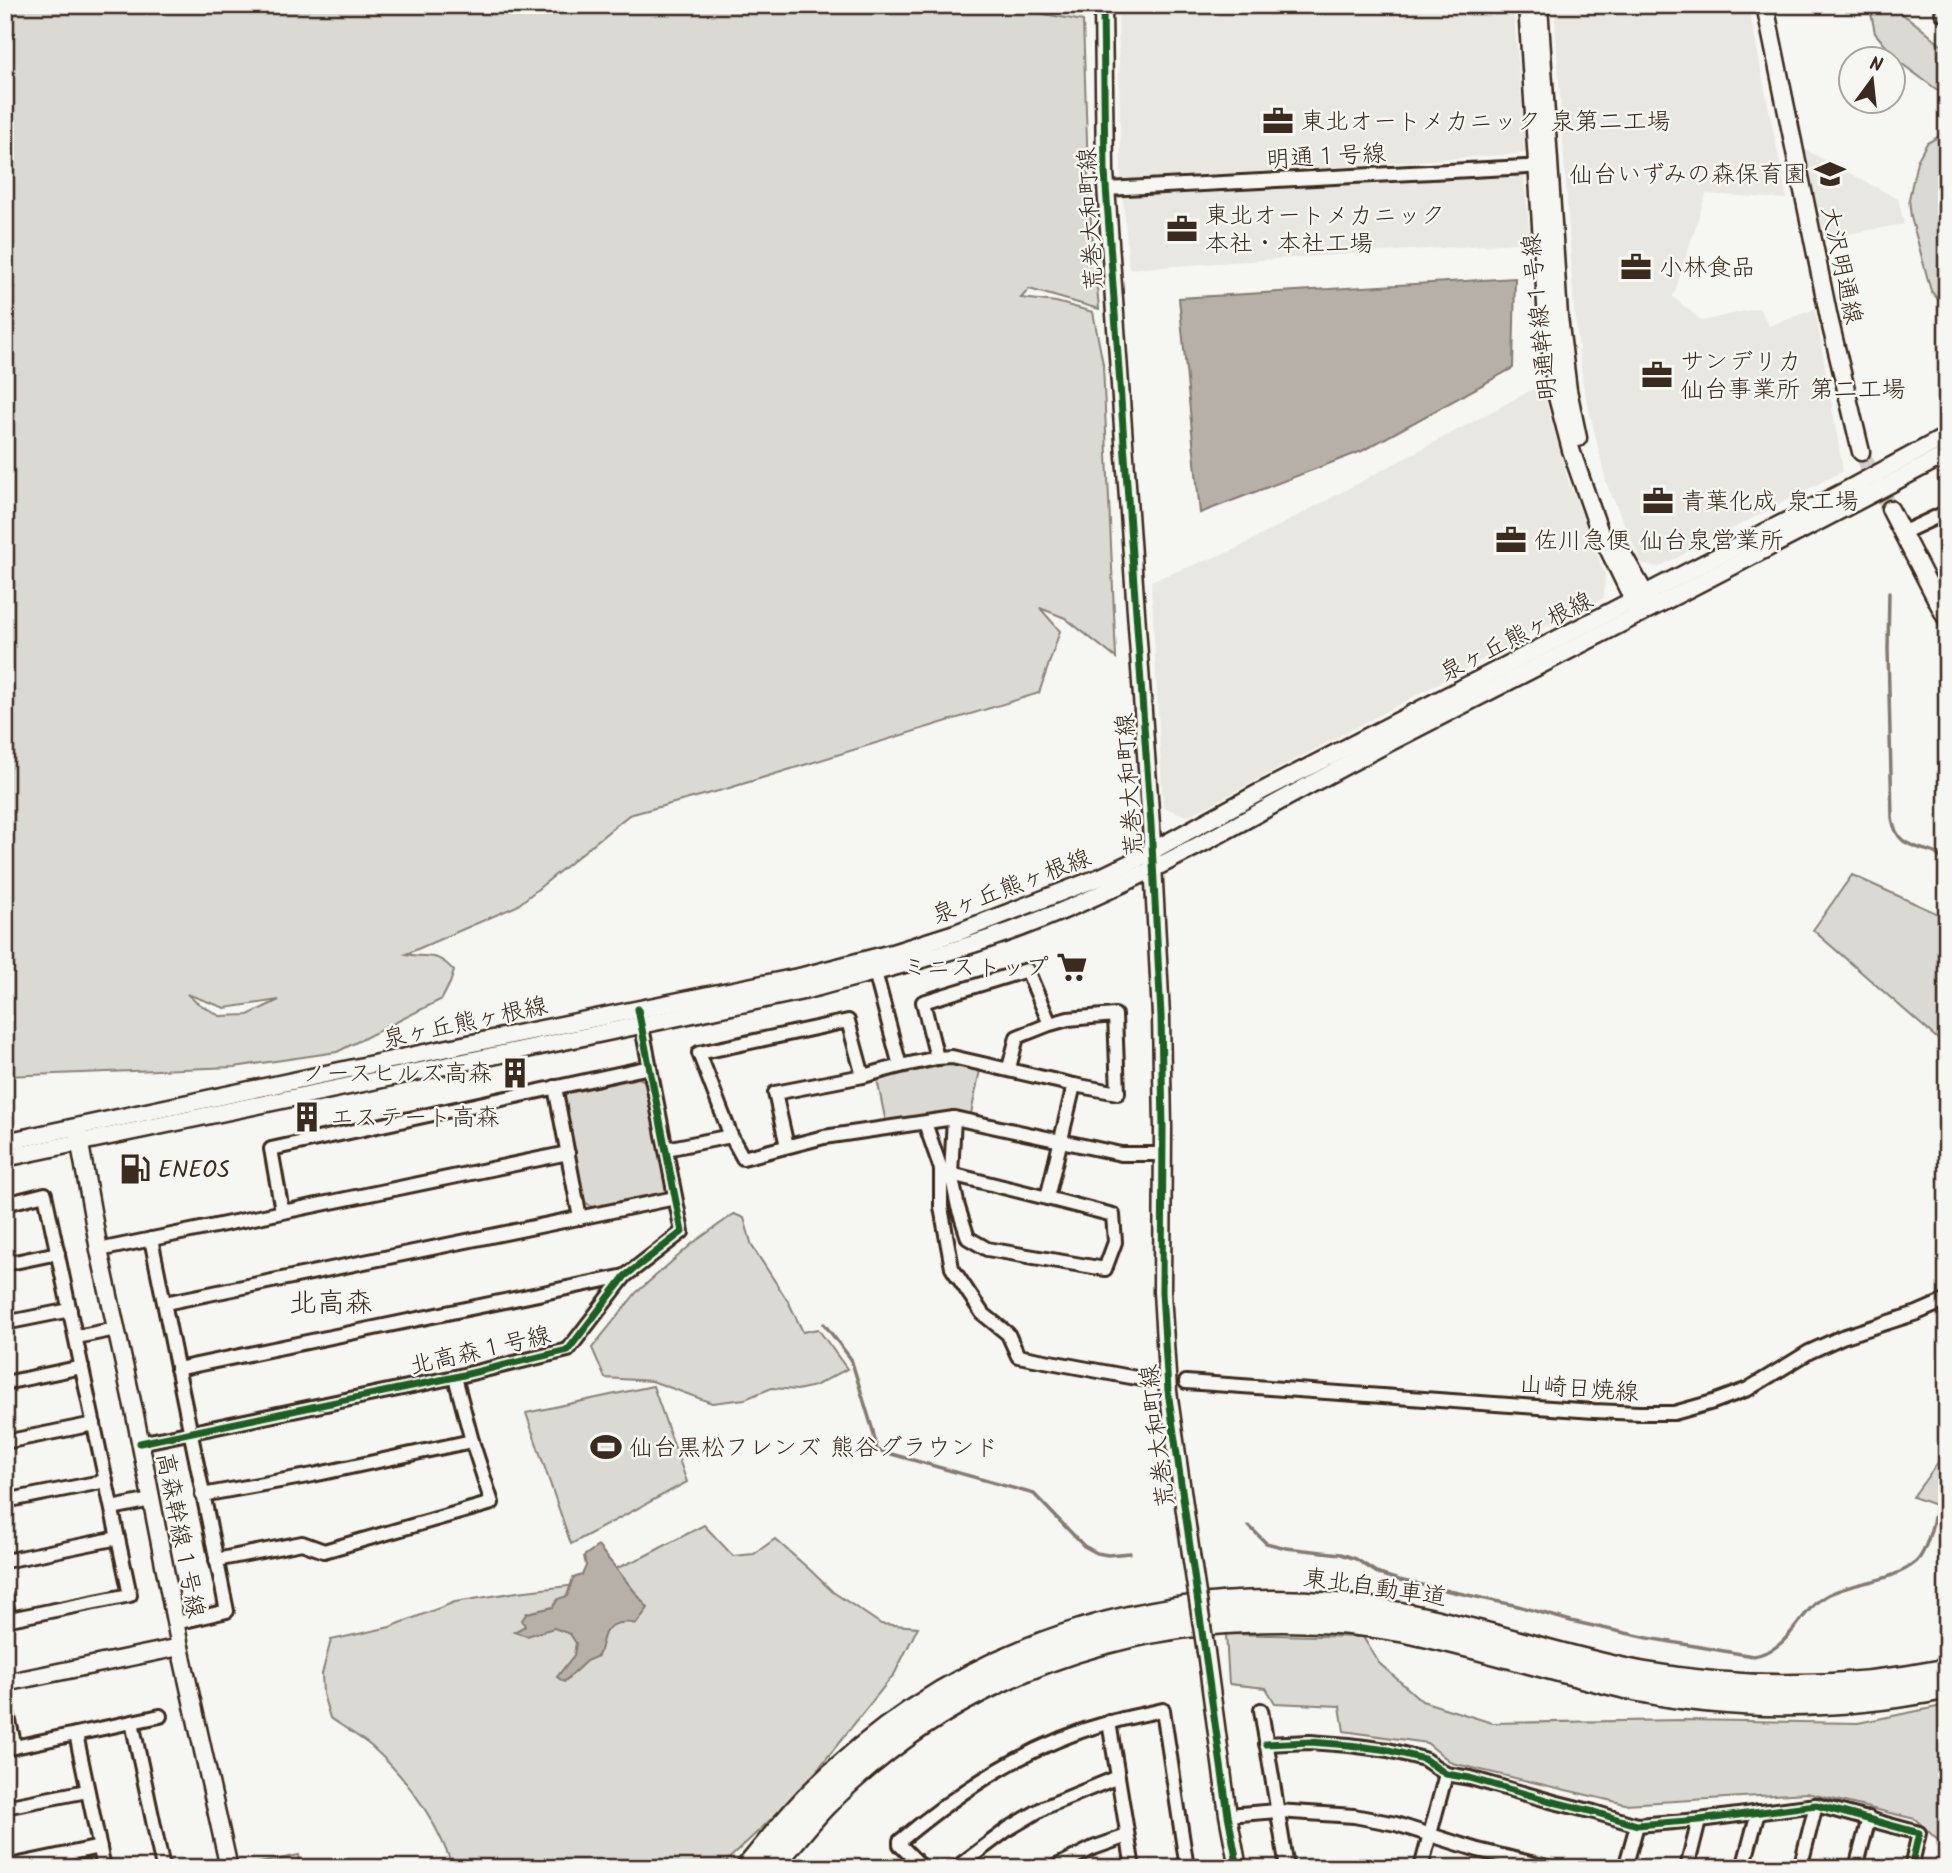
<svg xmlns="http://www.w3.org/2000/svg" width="1952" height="1873" viewBox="0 0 1952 1873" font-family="Kalam,'Klee One',sans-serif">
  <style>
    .built { fill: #e8e7e2 }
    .green { fill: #dad9d3; stroke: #8a8278; stroke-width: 2; fill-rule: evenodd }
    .water { fill: #b6b0a9; stroke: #857a71; stroke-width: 2 }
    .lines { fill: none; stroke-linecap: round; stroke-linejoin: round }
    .stream { stroke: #857a71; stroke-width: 3.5 }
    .street-tunnel { stroke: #d1cdc8; stroke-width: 12; stroke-dasharray: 12 6; stroke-linecap: butt }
    .secondary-tunnel { stroke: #d1cdc8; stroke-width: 16; stroke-dasharray: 16 8; stroke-linecap: butt }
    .street-casing { stroke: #3b2a1e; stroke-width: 18 }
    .secondary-casing { stroke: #3b2a1e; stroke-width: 21 }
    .highway-casing { stroke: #3b2a1e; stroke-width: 26 }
    .street { stroke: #f6f6f2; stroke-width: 12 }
    .secondary { stroke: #f6f6f2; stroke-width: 16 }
    .highway { stroke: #f6f6f2; stroke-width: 21 }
    .secondary-bridge-casing { stroke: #3b2a1e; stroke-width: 21; stroke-linecap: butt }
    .secondary-bridge { stroke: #f6f6f2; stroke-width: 16 }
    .cycleway-casing { stroke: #f6f6f2; stroke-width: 11 }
    .cycleway { stroke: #1b5e20; stroke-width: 7 }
    .labels { text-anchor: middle; stroke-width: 5; stroke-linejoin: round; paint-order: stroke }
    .poi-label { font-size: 24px; fill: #3b2a1e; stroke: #f6f6f2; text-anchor: start }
    .street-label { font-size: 24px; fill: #3b2a1e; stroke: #f6f6f2 }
    .quarter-label { font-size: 28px; fill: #3b2a1e; stroke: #f6f6f2 }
  </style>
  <rect width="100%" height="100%" fill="#f6f6f2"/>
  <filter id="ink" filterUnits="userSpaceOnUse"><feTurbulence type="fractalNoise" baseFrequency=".0143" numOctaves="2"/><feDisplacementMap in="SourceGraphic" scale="14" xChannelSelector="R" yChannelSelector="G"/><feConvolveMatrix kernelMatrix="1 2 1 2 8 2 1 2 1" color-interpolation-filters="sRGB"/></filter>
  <g filter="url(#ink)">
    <g class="built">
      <polygon points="1019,5 1085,5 1083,21 1044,14"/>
      <polygon points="1118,5 1513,5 1526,153 1334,167 1121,179"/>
      <polygon points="1554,5 1748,5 1787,199 1706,194 1673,297 1702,321 1759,308 1769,326 1815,309 1843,471 1659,567 1642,564 1607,485 1583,384 1574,308"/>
      <polygon points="1804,149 1898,199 1904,224 1819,239"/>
      <polygon points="1524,173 1530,242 1129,269 1123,196"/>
      <polygon points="1541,385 1567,477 1605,575 1604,598 1516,642 1210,805 1186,816 1163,807 1151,581 1234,550"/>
    </g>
    <g class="green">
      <path d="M5 5H1019L1044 14 1083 21 1089 201 1099 309 1029 289 1021 298 1056 302 1093 312 1103 364 1116 658 1065 618 1040 608 1060 631 1039 693 726 789 629 815 517 906 406 954C428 959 435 950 454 971L450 983 442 999 337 1052 234 1067 5 1076ZM187 994 225 1008 279 1000 248 1015 220 1016 196 1002Z"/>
      <path d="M1873 5C1902 5 1924 33 1947 49V97L1898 61 1875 33 1870 8Z"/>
      <polygon points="1947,132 1947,310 1931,291 1911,217 1909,199 1917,161 1927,143"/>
      <polygon points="1852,875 1947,918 1947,1047 1813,930"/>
      <polygon points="949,1064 980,1070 971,1114 956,1112 886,1123 877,1079"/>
      <polygon points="639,1078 647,1082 670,1188 665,1196 596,1210 585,1202 563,1101 567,1093"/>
      <polygon points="734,1214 744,1218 752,1246 789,1303 803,1332 818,1329 847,1369 815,1386 797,1390 772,1388 745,1399 712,1403 652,1381 605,1378 592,1348 636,1293 693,1243"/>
      <polygon points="653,1386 687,1482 571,1544 526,1413"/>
      <polygon points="1947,1450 1947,1509 1913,1497"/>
      <path d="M704 1525 733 1556 754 1554 775 1539 809 1569 833 1592 881 1624 918 1627 895 1673 798 1794 719 1868H453C436 1819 409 1780 371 1746 358 1736 344 1727 330 1718L323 1694 322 1674 331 1640 390 1627 455 1602 517 1592 577 1585 643 1557Z"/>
      <polygon points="1226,1634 1363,1637 1379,1663 1422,1701 1492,1723 1684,1720 1858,1723 1947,1705 1947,1845 1943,1845 1915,1819 1807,1793 1625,1804 1452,1763 1427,1743 1344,1731 1340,1706 1275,1703 1266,1688 1229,1684"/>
      <polygon points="299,1855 302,1868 246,1868 246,1866"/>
      <polygon points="87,1858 98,1862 99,1868 33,1868"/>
    </g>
    <g class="water">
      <polygon points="1515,278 1513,368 1362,451 1200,513 1179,298"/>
      <path d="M598 1546 648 1608 636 1624C626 1621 611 1622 605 1633 602 1640 601 1649 598 1656L586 1661 564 1682 557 1677 574 1655 576 1643 570 1634 554 1628 527 1636 514 1632 525 1626 522 1620 527 1613 553 1607 558 1599 567 1596 573 1578 582 1575 586 1566 584 1556Z"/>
    </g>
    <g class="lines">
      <g class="stream">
        <path d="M1889 592 1888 649 1892 818C1897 846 1911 845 1935 853L1943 860 1947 871"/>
        <polyline points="824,1324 851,1359 873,1431 877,1450 1034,1494 1084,1546 1097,1553 1108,1555 1130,1553"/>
        <path d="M1249 1526 1266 1543 1286 1548 1341 1554 1356 1559 1379 1574 1399 1580 1518 1606 1571 1621 1648 1638 1753 1656C1792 1650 1797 1612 1826 1596 1853 1581 1891 1583 1916 1562 1930 1550 1937 1501 1942 1482L1947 1474"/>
      </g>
      <polyline class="street-tunnel" points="1147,1380 1186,1382"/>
      <polyline class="secondary-tunnel" points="1861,452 1890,509"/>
      <g class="street-casing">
        <g id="street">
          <polyline points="1942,13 1945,5"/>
          <polyline points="1106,189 1546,166"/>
          <polyline points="1902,533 1947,512"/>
          <polyline points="900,1066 937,1058"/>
          <polyline points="1009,1068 1017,1037 1050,1024 1068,1019 1115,1015 1118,1093 1074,1085 952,1057 937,1058 923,1002 1027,970 1050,1024"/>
          <polyline points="555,1087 580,1218"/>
          <polyline points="954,1118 1121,1154 1163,1154"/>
          <polyline points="925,1123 941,1169 941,1207 952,1268 982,1313 1008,1334 1018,1356 1147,1380"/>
          <polyline points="731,1136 699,1053 848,1021 863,1076"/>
          <polyline points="787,1146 775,1093 863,1076 900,1066 875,972"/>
          <polyline points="666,1149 731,1136 743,1158 824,1137 954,1118 951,1174 958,1207 968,1238 987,1249 1105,1269 1115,1242 1113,1215 1047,1198 1074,1085"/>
          <polyline points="951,1174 1047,1198"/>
          <polyline points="5,1204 45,1194 130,1595 5,1620"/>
          <polyline points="282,1211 271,1149 650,1067"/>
          <polyline points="151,1239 227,1611 176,1623"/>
          <polyline points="99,1250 568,1153"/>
          <polyline points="5,1264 58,1253"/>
          <polyline points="165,1303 675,1198"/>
          <polyline points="5,1323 70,1310"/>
          <polyline points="76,1337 116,1329"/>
          <polyline points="177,1369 625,1276"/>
          <polyline points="1186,1382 1594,1411 1639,1413 1674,1413 1713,1402 1748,1389 1809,1352 1842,1337 1917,1313 1947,1300"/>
          <polyline points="5,1383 82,1367"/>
          <polyline points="5,1442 94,1424"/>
          <polyline points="140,1443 455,1377 568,1350 625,1276 682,1232 640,1017"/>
          <polyline points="202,1495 313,1475 472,1441"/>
          <polyline points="5,1501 106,1481"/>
          <polyline points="112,1508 151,1500"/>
          <polyline points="216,1560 302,1543 324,1551 492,1503 472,1441 455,1377"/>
          <polyline points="5,1561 118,1538"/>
          <polyline points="5,1598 9,1619"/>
          <polyline points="5,1704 15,1747"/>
          <polyline points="1261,1710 1287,1868"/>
          <polyline points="132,1722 163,1868"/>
          <polyline points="1109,1722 1133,1868"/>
          <polyline points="76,1734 104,1868"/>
          <polyline points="1266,1744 1310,1742 1349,1745 1388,1750 1424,1759 1446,1774 1470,1778 1554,1802 1594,1812 1637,1825 1699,1820 1816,1805 1919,1833 1911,1868"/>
          <polyline points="5,1749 160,1716"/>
          <polyline points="5,1807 87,1791"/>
          <polyline points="1228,1815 1277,1811 1354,1816 1396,1824 1478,1850 1551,1868"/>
          <polyline points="5,1867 100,1847"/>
          <path d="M923 1868 900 1845V1841C962 1789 1031 1743 1111 1722 1128 1717 1146 1714 1163 1710L1187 1868"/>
          <polyline points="956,1868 1008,1829 1045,1807 1118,1777"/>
          <polyline points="1053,1868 1093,1848 1127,1836"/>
          <polyline points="1421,1868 1446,1774"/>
          <polyline points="1625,1868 1637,1825"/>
          <polyline points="1687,1868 1699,1820"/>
          <polyline points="1743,1868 1758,1812"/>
          <polyline points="1800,1868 1816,1805"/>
          <polyline points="1856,1868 1869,1818"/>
        </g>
      </g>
      <g class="secondary-casing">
        <g id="secondary">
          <polyline points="1103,5 1105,172 1151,825 1161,1016 1163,1128 1162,1292 1168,1391 1192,1561"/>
          <polyline points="1527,5 1547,320 1556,393 1571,450 1599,530 1637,608"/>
          <polyline points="1539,5 1559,317 1568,390 1578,438"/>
          <polyline points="1765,5 1829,318 1861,452"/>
          <polyline points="1890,509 1947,620"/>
          <polyline points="1621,551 1649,601"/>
          <polyline points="78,1133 99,1250 135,1415 180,1647 229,1868"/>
          <polyline points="5,1142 448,1048 803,976 892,953 958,932 1103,876 1128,864 1262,791 1839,494 1947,436"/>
          <path d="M5 1158 803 991C881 970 960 952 1035 922 1164 872 1281 797 1404 735 1585 642 1767 550 1947 454"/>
          <polyline points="1206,1652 1228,1815 1238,1868"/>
          <polyline points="5,1683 180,1647"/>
        </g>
      </g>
      <g class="highway-casing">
        <g id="highway">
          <path d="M747 1868C768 1843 788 1817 811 1794 968 1636 1184 1573 1403 1614 1484 1629 1562 1658 1643 1673 1744 1691 1846 1690 1947 1670"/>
          <path d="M771 1868C789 1847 806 1825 825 1805 929 1701 1061 1639 1207 1624 1273 1618 1338 1619 1403 1631 1482 1647 1559 1673 1637 1690 1739 1711 1846 1708 1947 1688"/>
        </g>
      </g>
      <use href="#street" class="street"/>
      <use href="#secondary" class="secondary"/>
      <use href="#highway" class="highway"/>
      <g class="secondary-bridge-casing">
        <polyline id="secondary-bridge" points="1192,1561 1206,1652"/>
      </g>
      <use href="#secondary-bridge" class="secondary-bridge"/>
      <g class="cycleway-casing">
        <g id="cycleway">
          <polyline points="1103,5 1105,172 1151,825 1161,1016 1163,1128 1162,1292 1168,1391 1228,1815 1238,1868"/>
          <polyline points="140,1443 455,1377 568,1350 625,1276 682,1232 638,1009"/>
          <polyline points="1266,1744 1310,1742 1349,1745 1388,1750 1424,1759 1446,1774 1470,1778 1554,1802 1594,1812 1637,1825 1699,1820 1816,1805 1919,1833 1911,1868"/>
        </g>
      </g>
      <use href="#cycleway" class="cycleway"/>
    </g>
  </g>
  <defs>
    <g id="office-bare" transform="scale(2.415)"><path d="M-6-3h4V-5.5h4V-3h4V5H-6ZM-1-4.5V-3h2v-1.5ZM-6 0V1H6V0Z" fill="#3b2a1e" stroke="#f6f6f2" stroke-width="2.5" paint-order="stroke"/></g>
    <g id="school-bare" transform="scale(2.415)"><path d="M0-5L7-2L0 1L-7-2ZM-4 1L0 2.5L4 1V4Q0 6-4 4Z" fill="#3b2a1e" stroke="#f6f6f2" stroke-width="2.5" paint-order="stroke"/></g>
    <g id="supermarket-bare" transform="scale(2.415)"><path d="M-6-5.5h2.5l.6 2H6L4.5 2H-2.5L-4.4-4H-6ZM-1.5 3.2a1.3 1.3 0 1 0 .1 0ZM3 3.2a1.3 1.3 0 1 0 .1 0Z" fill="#3b2a1e" stroke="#f6f6f2" stroke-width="2.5" paint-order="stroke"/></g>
    <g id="building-bare" transform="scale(2.415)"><path d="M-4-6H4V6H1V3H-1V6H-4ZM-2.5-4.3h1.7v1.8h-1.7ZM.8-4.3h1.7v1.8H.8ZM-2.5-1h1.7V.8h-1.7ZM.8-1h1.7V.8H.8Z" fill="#3b2a1e" stroke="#f6f6f2" stroke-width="2.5" paint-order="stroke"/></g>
    <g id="fuel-bare" transform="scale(2.415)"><path d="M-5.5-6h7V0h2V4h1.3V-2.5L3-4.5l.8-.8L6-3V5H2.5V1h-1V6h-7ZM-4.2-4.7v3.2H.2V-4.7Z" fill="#3b2a1e" stroke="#f6f6f2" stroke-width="2.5" paint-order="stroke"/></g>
    <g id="stadium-bare" transform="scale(2.415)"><path d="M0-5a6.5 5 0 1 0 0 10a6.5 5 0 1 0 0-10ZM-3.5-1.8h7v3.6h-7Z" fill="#3b2a1e" stroke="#f6f6f2" stroke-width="2.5" paint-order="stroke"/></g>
  </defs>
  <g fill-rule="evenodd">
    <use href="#office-bare" x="1278" y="121"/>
    <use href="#school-bare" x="1830" y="174"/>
    <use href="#office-bare" x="1182" y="229"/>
    <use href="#office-bare" x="1636" y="267"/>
    <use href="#office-bare" x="1657" y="375"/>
    <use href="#office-bare" x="1658" y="501"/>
    <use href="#office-bare" x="1511" y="540"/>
    <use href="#supermarket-bare" x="1072" y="967"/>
    <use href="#building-bare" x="515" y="1073"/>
    <use href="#building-bare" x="307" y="1117"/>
    <use href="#fuel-bare" x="135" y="1169"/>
    <use href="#stadium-bare" x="606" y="1447"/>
  </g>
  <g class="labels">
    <g class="poi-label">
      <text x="1301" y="129">東北オートメカニック 泉第二工場</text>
      <text x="1807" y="182" text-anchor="end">仙台いずみの森保育園</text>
      <text x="1205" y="223">東北オートメカニック<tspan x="1205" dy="28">本社・本社工場</tspan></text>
      <text x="1659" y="275">小林食品</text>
      <text x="1680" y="369">サンデリカ<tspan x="1680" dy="28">仙台事業所 第二工場</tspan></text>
      <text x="1681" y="509">青葉化成 泉工場</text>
      <text x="1534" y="548">佐川急便 仙台泉営業所</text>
      <text x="1049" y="975" text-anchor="end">ミニストップ</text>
      <text x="492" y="1081" text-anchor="end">ノースヒルズ高森</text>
      <text x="330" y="1125">エステート高森</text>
      <text x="158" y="1177">ENEOS</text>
      <text x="629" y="1455">仙台黒松フレンズ 熊谷グラウンド</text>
    </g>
    <g class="street-label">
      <text transform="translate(1326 156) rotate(-3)" y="8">明通１号線</text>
      <text transform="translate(1090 219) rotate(-93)" y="8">荒巻大和町線</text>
      <text transform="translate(1842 265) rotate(78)" y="8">大沢明通線</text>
      <text transform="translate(1539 317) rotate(-96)" y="8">明通幹線１号線</text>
      <text transform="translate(1516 636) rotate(-27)" y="8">泉ヶ丘熊ヶ根線</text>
      <text transform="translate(1129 785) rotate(-94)" y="8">荒巻大和町線</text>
      <text transform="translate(1011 886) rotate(-21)" y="8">泉ヶ丘熊ヶ根線</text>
      <text transform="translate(465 1022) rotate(-12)" y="8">泉ヶ丘熊ヶ根線</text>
      <text transform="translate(480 1350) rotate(-13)" y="8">北高森１号線</text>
      <text transform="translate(1579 1388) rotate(4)" y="8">山崎日焼線</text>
      <text transform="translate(1157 1436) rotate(-97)" y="8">荒巻大和町線</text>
      <text transform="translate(181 1535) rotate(79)" y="8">高森幹線１号線</text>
      <text transform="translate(1375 1587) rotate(8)" y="8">東北自動車道</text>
    </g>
    <g class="quarter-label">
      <text x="331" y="1312">北高森</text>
    </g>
  </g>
  <rect width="1952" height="1873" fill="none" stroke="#f6f6f2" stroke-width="28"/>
  <rect x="14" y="14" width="1924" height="1845" fill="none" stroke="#3b2a1e" stroke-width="2.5" filter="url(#ink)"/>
  <g transform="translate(1872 80) rotate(15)"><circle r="33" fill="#f6f6f2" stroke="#aba49d" stroke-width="2"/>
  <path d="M0-5L12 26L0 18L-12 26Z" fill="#3b2a1e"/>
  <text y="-10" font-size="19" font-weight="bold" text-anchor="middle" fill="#3b2a1e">N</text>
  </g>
</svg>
